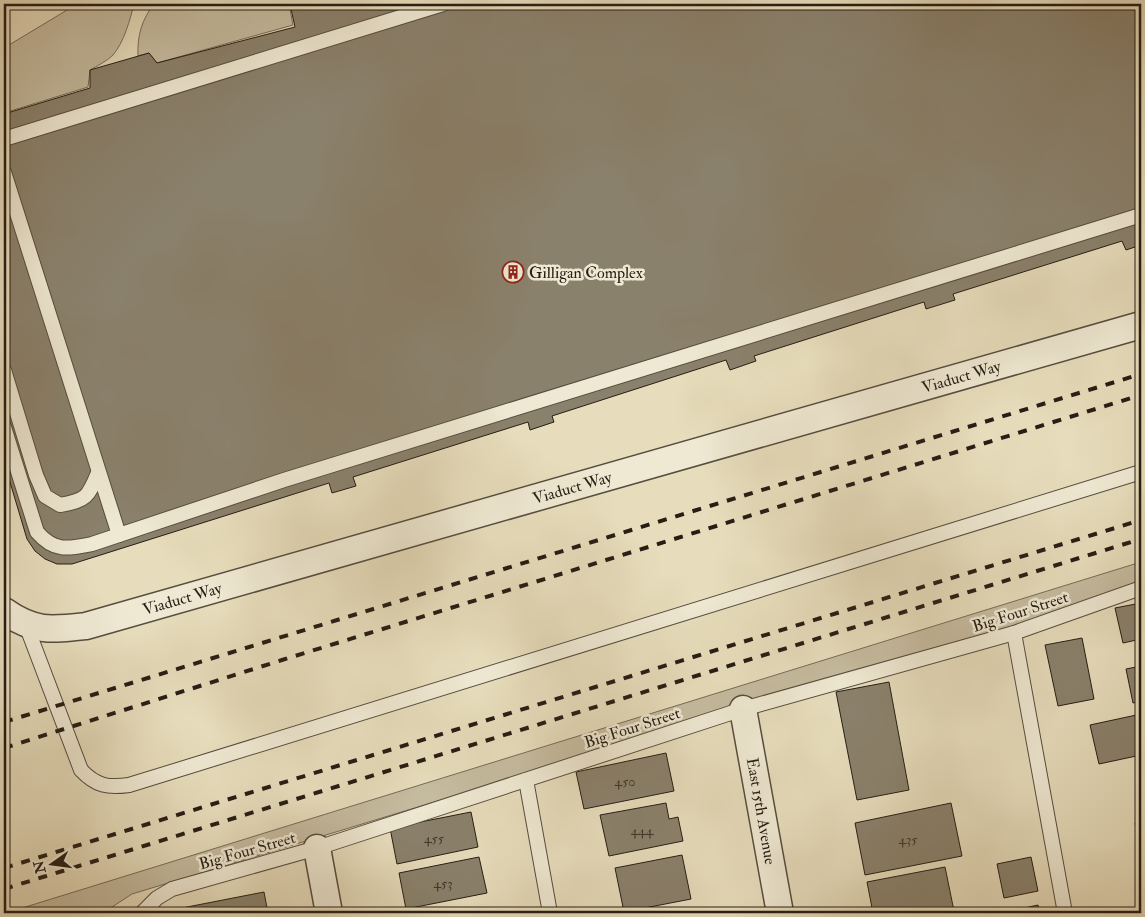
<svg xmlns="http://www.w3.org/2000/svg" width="1145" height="917" viewBox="0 0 1145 917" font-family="'IM FELL Double Pica',serif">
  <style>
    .green { fill: #c6bca0; stroke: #766c5a }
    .building { fill: #8a816c; stroke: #261d15 }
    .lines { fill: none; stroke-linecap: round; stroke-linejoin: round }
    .lane-casing { stroke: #564d3f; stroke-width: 16 }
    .street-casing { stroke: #564d3f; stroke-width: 29 }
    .lane { stroke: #efe9d3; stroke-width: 14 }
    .street { stroke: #efe9d3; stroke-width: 26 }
    .rail { stroke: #261d15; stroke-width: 4; stroke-dasharray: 9 9; stroke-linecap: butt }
    .labels { text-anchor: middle; stroke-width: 5; stroke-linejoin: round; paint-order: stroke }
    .number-label { font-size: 14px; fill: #3f362b }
    .poi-label { font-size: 16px; fill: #261d15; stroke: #efe9d3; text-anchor: start }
    .street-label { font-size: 16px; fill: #261d15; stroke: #efe9d3 }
  </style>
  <rect width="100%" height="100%" fill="#e7ddbc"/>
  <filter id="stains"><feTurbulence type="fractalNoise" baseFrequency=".004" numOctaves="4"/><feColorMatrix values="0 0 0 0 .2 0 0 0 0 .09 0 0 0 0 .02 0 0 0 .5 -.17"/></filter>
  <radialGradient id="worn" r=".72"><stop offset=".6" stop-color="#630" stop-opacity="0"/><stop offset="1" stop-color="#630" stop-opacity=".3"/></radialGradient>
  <g class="green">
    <path d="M77 4H134C130 20 124 42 113 55 107 61 97 66 90 70L88 87 4 113V48Z"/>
    <path d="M154 4H289L293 25 157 63 149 53 138 56C137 36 142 19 154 4Z"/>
    <polygon points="1141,562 1141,587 132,894 112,907 95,913 6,913"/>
  </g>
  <g class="building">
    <polygon points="312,4 356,4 359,7 370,4 1141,4 1141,245 1126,250 1122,241 953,294 955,300 926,309 924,302 754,356 756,361 730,370 726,360 552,416 554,422 530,430 528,422 353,477 356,486 332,493 329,483 72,564 57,564 45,559 35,551 27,539 4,462 4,114 90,88 90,70 149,53 157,63 295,27 291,9"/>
    <polygon points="1141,603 1141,639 1123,643 1115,608"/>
    <polygon points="1082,638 1094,699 1058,706 1045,645"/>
    <polygon points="1141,666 1141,701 1133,703 1126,669"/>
    <polygon points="889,682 909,790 857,800 836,692"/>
    <polygon points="1141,714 1141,755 1099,764 1090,725"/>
    <polygon points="666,753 674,791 584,809 576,772"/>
    <polygon points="666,803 669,819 678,817 683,841 609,856 600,815"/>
    <polygon points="951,803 962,856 865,875 855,823"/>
    <polygon points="471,812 478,847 397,864 390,828"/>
    <polygon points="1141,822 1141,856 1135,823"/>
    <polygon points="682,855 691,899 624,912 615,868"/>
    <polygon points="479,857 487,893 406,909 399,873"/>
    <polygon points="1031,857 1038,891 1004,898 997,864"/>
    <polygon points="945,867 954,911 943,913 873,913 867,882"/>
    <polygon points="264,892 268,913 183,913 182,908"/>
    <polygon points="1038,905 1040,913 1006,913 1006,912"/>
  </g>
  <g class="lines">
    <g class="lane-casing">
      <g id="lane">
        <polyline points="4,139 443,4"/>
        <polyline points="4,172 119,535"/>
        <path d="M4 370 36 475 45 496 60 505C87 500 88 497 98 473"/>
        <path d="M4 427 37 532C54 552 68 549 92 544L284 480 1141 215"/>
        <path d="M26 625 81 770C96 786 108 788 129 785L1141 472"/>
        <polyline points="1014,633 1065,913"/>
        <polyline points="526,780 550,913"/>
        <polyline points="142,913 157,898 172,889 317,848 743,709 1014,633 1141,588"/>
      </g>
    </g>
    <g class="street-casing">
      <g id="street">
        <path d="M4 611C34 632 50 630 86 626L1141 325"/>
        <polyline points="743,709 780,913"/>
        <polyline points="317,848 329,913"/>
      </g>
    </g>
    <use href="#lane" class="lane"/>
    <use href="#street" class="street"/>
    <g class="rail">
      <polyline points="4,722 1141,374"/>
      <polyline points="4,748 282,660 1141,395"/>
      <polyline points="4,868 1141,520"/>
      <polyline points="4,889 1141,539"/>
    </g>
  </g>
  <defs>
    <g id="building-ring" transform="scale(1.125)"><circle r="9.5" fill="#efe9d3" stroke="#8f2418" stroke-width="1.5"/><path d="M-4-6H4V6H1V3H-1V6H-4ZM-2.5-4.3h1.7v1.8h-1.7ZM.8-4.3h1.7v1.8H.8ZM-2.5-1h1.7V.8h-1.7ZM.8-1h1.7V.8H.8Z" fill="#8f2418"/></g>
  </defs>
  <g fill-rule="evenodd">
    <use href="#building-ring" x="513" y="272"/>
  </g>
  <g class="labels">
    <g class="number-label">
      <text x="625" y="786">450</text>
      <text x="642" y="835">444</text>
      <text x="434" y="843">455</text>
      <text x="908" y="844">435</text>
      <text x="443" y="888">453</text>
    </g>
    <g class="poi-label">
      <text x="529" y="278">Gilligan Complex</text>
    </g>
    <g class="street-label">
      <text transform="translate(961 376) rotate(-16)" y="6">Viaduct Way</text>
      <text transform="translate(572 487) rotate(-16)" y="6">Viaduct Way</text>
      <text transform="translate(182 598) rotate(-16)" y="6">Viaduct Way</text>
      <text transform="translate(1020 611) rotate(-18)" y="6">Big Four Street</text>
      <text transform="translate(632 727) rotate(-18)" y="6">Big Four Street</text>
      <text transform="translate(762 811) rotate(80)" y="6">East 15th Avenue</text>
      <text transform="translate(247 850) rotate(-16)" y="6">Big Four Street</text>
    </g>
  </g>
  <rect width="1145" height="917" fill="none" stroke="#e7ddbc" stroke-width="20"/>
  <rect x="5" y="5" width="1135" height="907" fill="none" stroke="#261d15" stroke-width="2.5"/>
  <rect x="10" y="10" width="1125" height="897" fill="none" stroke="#261d15"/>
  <g transform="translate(52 864) rotate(256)" stroke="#efe9d3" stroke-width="4" paint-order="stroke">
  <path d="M0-4L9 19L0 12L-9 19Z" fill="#261d15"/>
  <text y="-8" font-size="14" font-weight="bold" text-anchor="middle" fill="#261d15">N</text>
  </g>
  <rect width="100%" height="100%" filter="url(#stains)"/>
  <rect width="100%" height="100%" fill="url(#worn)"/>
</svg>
